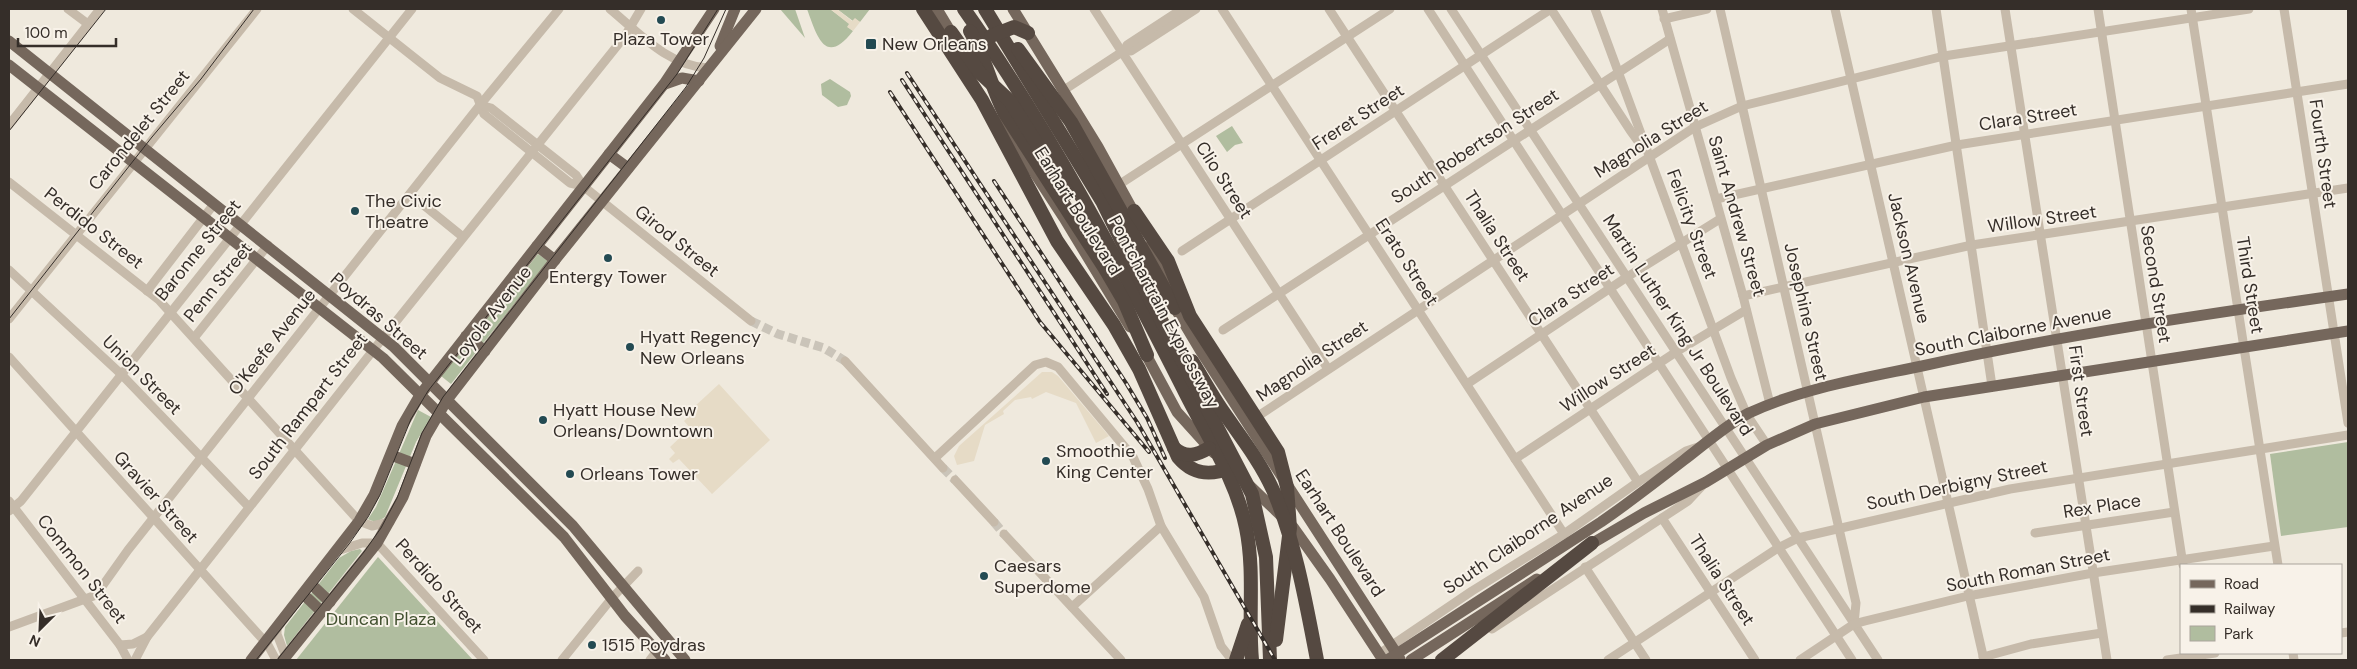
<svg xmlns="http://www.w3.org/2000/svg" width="2357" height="669" viewBox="0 0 2357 669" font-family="'DM Sans',sans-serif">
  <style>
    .green { fill: #b0bd9f }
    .plaza { fill: #e6dbc6 }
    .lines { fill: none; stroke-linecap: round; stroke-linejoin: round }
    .minor-tunnel { stroke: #cac4b9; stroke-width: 9; stroke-dasharray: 9 4.5; stroke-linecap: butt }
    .minor { stroke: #c6baaa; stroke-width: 9 }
    .major { stroke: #75675c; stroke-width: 11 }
    .highway { stroke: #554941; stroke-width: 14 }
    .tram { stroke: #352e29; stroke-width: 1 }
    .rail-casing { stroke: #352e29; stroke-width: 4 }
    .rail { stroke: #f8f2e9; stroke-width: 2; stroke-dasharray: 5.5; stroke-linecap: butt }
    .poi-dot { fill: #234a52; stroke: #f8f2e9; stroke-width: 2 }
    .labels { text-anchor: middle; stroke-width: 4; stroke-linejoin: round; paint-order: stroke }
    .poi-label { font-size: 18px; fill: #352e29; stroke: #f8f2e9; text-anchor: start }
    .street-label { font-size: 18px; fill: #352e29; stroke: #f8f2e9 }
    .park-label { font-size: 18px; fill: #41502f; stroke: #f8f2e9 }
  </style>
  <rect width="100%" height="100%" fill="#efe9dd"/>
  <g class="green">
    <polygon points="780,9 795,9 805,38"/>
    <path d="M807 9H830L850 24 848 27 853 31C825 67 817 36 807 9Z"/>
    <polygon points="837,9 870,9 860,22 855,19 853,21"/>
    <polygon points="830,79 850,92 851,96 847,105 838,107 822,95 821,84"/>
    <polygon points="1232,126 1243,143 1235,145 1227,152 1216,136"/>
    <polygon points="538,254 548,261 451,384 441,376"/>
    <path d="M418 410 431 417 416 442 385 517C379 521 375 523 368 519L376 507Z"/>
    <polygon points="2348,442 2348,527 2281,536 2270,454"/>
    <polygon points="360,549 362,551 287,646 284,635 285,627 339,558 351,551"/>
    <polygon points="378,557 473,660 296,660"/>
  </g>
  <g class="plaza">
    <polygon points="830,9 837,9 852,21 855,18 860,22 853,31 847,27 849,24"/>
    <polygon points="1042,372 1052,372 1058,376 1109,436 1096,443 1076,403 1046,392 1032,399 1031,397 1015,400 1003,411 1004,414 985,425 974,461 957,465 954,456 959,446"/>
    <polygon points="719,384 770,440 712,494 679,459 673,463 669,459 675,453 670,447 690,428 684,421 696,410 694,407"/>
  </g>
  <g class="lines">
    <g class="minor-tunnel">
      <polyline points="751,321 778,334 824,348 845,361"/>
      <polyline points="943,468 955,480"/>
      <polyline points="994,522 1004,534"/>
    </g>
    <g class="minor">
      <polyline points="68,9 88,24"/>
      <polyline points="353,9 440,78 477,96 484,114 570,183 583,186"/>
      <path d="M610 9C639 33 668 66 708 68"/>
      <polyline points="1094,9 1328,369"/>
      <polyline points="1222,9 1564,534"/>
      <polyline points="1329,9 1638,482"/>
      <polyline points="1428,9 1852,660"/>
      <polyline points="1451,9 1878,660"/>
      <polyline points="1551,9 1630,130 1643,148"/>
      <polyline points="1595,9 1731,378 1747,415 1767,445"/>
      <polyline points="1662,9 1743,296 1770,404"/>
      <polyline points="1720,9 1856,603 1854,624"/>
      <polyline points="1835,9 1984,660"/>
      <polyline points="1936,9 1992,386"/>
      <polyline points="2005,9 2107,660"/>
      <polyline points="2098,9 2183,565"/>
      <polyline points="2191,9 2278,565"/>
      <polyline points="2284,9 2348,423"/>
      <polyline points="1664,19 1707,9"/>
      <polyline points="1125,50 1131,51 1196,9"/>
      <polyline points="1064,90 1125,50 1127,45 1182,9"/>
      <polyline points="480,105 491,108 576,175 583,186 751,321"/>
      <polyline points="9,125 100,9"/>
      <polyline points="9,182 159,300 359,521 372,526 390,522"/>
      <polyline points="1120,184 1390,9"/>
      <polyline points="410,194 463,237"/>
      <polyline points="1716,199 1957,145 2348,84"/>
      <polyline points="1182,251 1551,9"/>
      <polyline points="9,270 121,374 249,507"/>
      <polyline points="147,291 214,204"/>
      <polyline points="1743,296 1972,245 2348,188"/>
      <polyline points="9,319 257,9"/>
      <polyline points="1223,330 1670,39"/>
      <polyline points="194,338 268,245"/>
      <polyline points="9,357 268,645 276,660"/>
      <polyline points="845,361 943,468"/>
      <polyline points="1467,384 1627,277 1720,219"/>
      <polyline points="1252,420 1695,127 1742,106 1944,56 2249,9"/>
      <polyline points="935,458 1035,365 1046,362 1058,367 1133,457 1148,489 1161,526 1204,597 1221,646 1232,660"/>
      <polyline points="1515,459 1676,352 1746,310"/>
      <polyline points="955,480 994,522"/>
      <polyline points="9,501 120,645 128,660"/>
      <polyline points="9,511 21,501 412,9"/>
      <polyline points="1662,518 1755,660"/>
      <polyline points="2035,533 2174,512"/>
      <polyline points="1004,534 1121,660"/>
      <polyline points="337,551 362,543 377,543 484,660"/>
      <polyline points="1585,567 1646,660"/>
      <polyline points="1072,607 1161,526"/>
      <polyline points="9,627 96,595 128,550 480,105 559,9"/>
      <polyline points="277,627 277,634 287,660"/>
      <polyline points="1492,629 1662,518 1688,501 1702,486"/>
      <polyline points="2341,633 2348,632"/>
      <polyline points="120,645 133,644 147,637"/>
      <polyline points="2293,653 2294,660"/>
      <polyline points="1379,654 1472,591 1564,534 1638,482 1686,451 1698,447"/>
      <polyline points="1983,657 2031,644 2102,633"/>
      <polyline points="135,660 147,637 390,329 625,36 641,9"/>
      <polyline points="562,660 612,598 638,571"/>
      <polyline points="650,660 657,651"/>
      <polyline points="1608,660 1778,548 1798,538 2010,489 2348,435"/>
      <polyline points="1800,660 1854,624 1865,621 1968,596 2093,573 2274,546"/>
      <polyline points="2167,660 2215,653"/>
    </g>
    <g class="major">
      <polyline points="937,9 955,39"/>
      <polyline points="1013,9 1098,147 1137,218"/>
      <polyline points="9,41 394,347 573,526 685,660"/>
      <polyline points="720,46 735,9"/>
      <polyline points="9,65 383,358 564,537 625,616 665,660"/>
      <polyline points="665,84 682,78 699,81"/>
      <polyline points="1000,120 1064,218 1130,327"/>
      <polyline points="609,154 628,168"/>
      <polyline points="1151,245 1175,308 1200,350 1400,659"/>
      <polyline points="537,246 555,260"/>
      <polyline points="466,336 485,351"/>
      <polyline points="1143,349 1177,412 1214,453"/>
      <polyline points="391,455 415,464"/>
      <polyline points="1250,486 1293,527 1330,579 1383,660"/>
      <polyline points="1586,547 1644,513 1706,482 1767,445 1815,424 1924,397 2348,331"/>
      <polyline points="311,584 330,602"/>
      <polyline points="303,594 322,612"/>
      <polyline points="251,660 359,521 374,495 402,426 420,395 664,84 714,9"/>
      <polyline points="283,660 377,543 403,497 426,436 447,400 555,260 756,9"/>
      <path d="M1387 660 1601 522C1630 502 1657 481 1684 460 1705 444 1726 425 1749 413 1803 388 1865 378 1922 366 2063 335 2206 314 2348 294"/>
      <polyline points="1411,660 1537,579"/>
    </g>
    <g class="highway">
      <path d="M923 9 982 100 1057 241 1114 325 1139 369 1178 457C1193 475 1210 476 1230 468"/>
      <path d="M964 9C1048 128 1117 258 1183 388 1205 433 1236 478 1246 528 1255 572 1248 616 1252 660"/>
      <polyline points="985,9 1102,201 1148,295 1252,494 1266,557 1270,660"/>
      <path d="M970 31C985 57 991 86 1004 112L1104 267 1124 301 1147 355"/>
      <polyline points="951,32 980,73 1010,101 1068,193"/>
      <polyline points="991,36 1014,27 1028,33"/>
      <polyline points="1018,49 1071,122 1175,308"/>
      <polyline points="1134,211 1168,261 1190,316 1278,452 1287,487 1290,528 1276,640"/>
      <path d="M1192 361C1202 377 1211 394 1222 410 1240 436 1260 461 1273 490 1296 544 1306 603 1317 660"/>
      <path d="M1174 448C1186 459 1197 455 1209 448"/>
      <polyline points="1236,660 1248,624"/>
      <polyline points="1442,660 1592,543"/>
    </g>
    <g class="tram">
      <polyline points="9,131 106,9"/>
      <polyline points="9,319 152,137 201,79 254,9"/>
      <polyline points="256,660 349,544 368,517 380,495 411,419 428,391 677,74 718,9"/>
      <polyline points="277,660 364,552 381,528 397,498 422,433 443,397 686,87 704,58 726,9"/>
    </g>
    <g class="rail-casing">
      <g id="rail">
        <polyline points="907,73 1137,422 1275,660"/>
        <polyline points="902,80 1107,394"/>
        <polyline points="890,92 1040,322 1149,452"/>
        <polyline points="994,181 1126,383 1147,418 1165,458"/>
      </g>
    </g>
    <use href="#rail" class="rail"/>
  </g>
  <g class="poi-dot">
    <circle cx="661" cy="20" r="5"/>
    <rect x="865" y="38" width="12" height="12" rx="2.5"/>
    <circle cx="355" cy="211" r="5"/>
    <circle cx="608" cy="258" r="5"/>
    <circle cx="630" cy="347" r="5"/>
    <circle cx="543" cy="420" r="5"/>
    <circle cx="1046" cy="461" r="5"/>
    <circle cx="570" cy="474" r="5"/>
    <circle cx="984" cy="576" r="5"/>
    <circle cx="592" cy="645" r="5"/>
  </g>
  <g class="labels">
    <g class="poi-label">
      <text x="661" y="45" text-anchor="middle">Plaza Tower</text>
      <text x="882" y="50">New Orleans</text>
      <text x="365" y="207">The Civic<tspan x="365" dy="21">Theatre</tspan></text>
      <text x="608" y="283" text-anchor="middle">Entergy Tower</text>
      <text x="640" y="343">Hyatt Regency<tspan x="640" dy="21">New Orleans</tspan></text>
      <text x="553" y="416">Hyatt House New<tspan x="553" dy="21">Orleans/Downtown</tspan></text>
      <text x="1056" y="457">Smoothie<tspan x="1056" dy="21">King Center</tspan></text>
      <text x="580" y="480">Orleans Tower</text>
      <text x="994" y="572">Caesars<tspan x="994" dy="21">Superdome</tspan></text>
      <text x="602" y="651">1515 Poydras</text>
    </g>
    <g class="street-label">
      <text transform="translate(1358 117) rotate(-33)" y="6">Freret Street</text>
      <text transform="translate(2028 117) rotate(-9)" y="6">Clara Street</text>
      <text transform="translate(139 130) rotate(-51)" y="6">Carondelet Street</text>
      <text transform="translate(1651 139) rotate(-32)" y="6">Magnolia Street</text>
      <text transform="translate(1475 146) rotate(-33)" y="6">South Robertson Street</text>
      <text transform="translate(2323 154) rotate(82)" y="6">Fourth Street</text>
      <text transform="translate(1224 180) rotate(57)" y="6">Clio Street</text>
      <text transform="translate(1078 211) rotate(58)" y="6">Earhart Boulevard</text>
      <text transform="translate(1737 216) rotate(74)" y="6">Saint Andrew Street</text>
      <text transform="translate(2042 219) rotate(-8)" y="6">Willow Street</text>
      <text transform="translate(1692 224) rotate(70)" y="6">Felicity Street</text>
      <text transform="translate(94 228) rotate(38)" y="6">Perdido Street</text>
      <text transform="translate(1497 236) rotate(57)" y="6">Thalia Street</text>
      <text transform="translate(677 241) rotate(39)" y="6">Girod Street</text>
      <text transform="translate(198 250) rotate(-51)" y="6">Baronne Street</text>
      <text transform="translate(1909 258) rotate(77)" y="6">Jackson Avenue</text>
      <text transform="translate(1407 262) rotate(57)" y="6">Erato Street</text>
      <text transform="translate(218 282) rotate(-51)" y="6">Penn Street</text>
      <text transform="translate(2156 284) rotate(81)" y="6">Second Street</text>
      <text transform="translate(2250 285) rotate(81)" y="6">Third Street</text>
      <text transform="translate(1571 295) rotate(-34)" y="6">Clara Street</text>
      <text transform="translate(1164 312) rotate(62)" y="6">Pontchartrain Expressway</text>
      <text transform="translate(1806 312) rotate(77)" y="6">Josephine Street</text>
      <text transform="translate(491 315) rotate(-52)" y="6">Loyola Avenue</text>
      <text transform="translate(379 316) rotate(41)" y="6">Poydras Street</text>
      <text transform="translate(1678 325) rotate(57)" y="6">Martin Luther King Jr Boulevard</text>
      <text transform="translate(2013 331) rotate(-11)" y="6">South Claiborne Avenue</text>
      <text transform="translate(272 342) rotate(-52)" y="6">O'Keefe Avenue</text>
      <text transform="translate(1312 361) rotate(-34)" y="6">Magnolia Street</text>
      <text transform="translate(142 375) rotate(45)" y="6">Union Street</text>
      <text transform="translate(1608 378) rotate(-33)" y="6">Willow Street</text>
      <text transform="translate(2081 391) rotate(82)" y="6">First Street</text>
      <text transform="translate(308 406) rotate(-52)" y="6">South Rampart Street</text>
      <text transform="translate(1957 485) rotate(-12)" y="6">South Derbigny Street</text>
      <text transform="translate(156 497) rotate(48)" y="6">Gravier Street</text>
      <text transform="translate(2102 506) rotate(-9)" y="6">Rex Place</text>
      <text transform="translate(1340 533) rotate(57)" y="6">Earhart Boulevard</text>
      <text transform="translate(1528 534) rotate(-34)" y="6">South Claiborne Avenue</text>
      <text transform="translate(82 569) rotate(52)" y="6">Common Street</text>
      <text transform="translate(2028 570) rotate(-11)" y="6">South Roman Street</text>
      <text transform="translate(1722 580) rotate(57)" y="6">Thalia Street</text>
      <text transform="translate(439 586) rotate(48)" y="6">Perdido Street</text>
    </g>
    <g class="park-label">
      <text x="381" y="625">Duncan Plaza</text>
    </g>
  </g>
  <rect width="2357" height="669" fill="none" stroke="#352e29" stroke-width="20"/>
  <rect x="2180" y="564" width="162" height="90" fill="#f8f2e9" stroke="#aaa49c"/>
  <rect x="2190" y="580" width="25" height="8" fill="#75675c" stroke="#aaa49c"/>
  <text x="2224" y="589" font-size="15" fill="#352e29">Road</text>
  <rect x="2190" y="605" width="25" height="8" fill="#352e29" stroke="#aaa49c"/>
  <text x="2224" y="614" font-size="15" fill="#352e29">Railway</text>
  <rect x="2190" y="626" width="25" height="15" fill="#b0bd9f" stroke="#aaa49c"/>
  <text x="2224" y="639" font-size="15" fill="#352e29">Park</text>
  <g transform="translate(40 629) rotate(204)" stroke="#f8f2e9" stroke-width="4" paint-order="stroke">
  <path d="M0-4L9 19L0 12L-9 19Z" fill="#352e29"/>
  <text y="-8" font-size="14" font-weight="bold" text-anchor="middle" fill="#352e29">N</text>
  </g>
  <path d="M18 38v8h98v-8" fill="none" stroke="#352e29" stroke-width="2.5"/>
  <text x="25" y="38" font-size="15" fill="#352e29" stroke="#f8f2e9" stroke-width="4" paint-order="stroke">100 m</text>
</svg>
